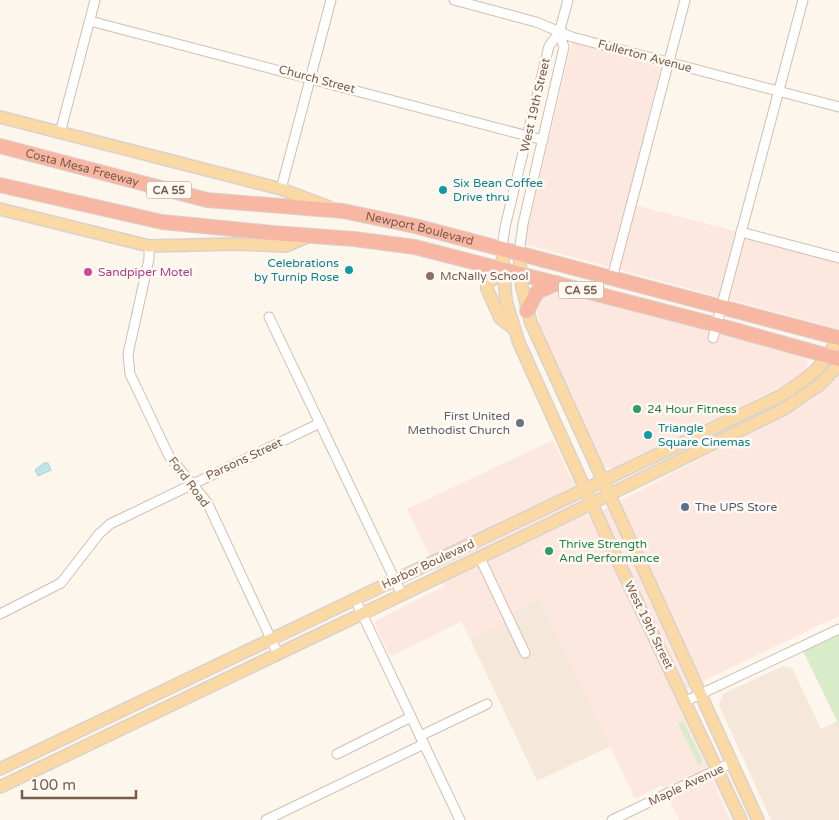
<svg xmlns="http://www.w3.org/2000/svg" width="839" height="820" viewBox="0 0 839 820" font-family="'Varela Round',sans-serif">
  <style>
    .residential { fill: #f5e8da }
    .commercial { fill: #fde8e0 }
    .green { fill: #d8ecc9 }
    .water { fill: #bfe3e8; stroke: #a5d3da }
    .lines { fill: none; stroke-linecap: round; stroke-linejoin: round }
    .minor-casing { stroke: #d1beb0; stroke-width: 11 }
    .major-casing { stroke: #dad1cd; stroke-width: 14 }
    .highway-casing { stroke: #dad1cd; stroke-width: 16 }
    .minor { stroke: #fff; stroke-width: 9 }
    .major { stroke: #fbd9a5; stroke-width: 11 }
    .highway { stroke: #f7b7a3; stroke-width: 14 }
    .culture-dot { fill: #0f9aa8; stroke: #fffaf3; stroke-width: 2 }
    .hotel-dot { fill: #d1479c; stroke: #fffaf3; stroke-width: 2 }
    .education-dot { fill: #8d6e63; stroke: #fffaf3; stroke-width: 2 }
    .leisure-dot { fill: #2e9e5b; stroke: #fffaf3; stroke-width: 2 }
    .worship-dot { fill: #6b7280; stroke: #fffaf3; stroke-width: 2 }
    .service-dot { fill: #5c6f8a; stroke: #fffaf3; stroke-width: 2 }
    .labels { text-anchor: middle; stroke-width: 5; stroke-linejoin: round; paint-order: stroke }
    .shield { fill: #fffaf3; stroke: #a28b7f; stroke-width: 1 }
    .shield-label { font-size: 11px; font-weight: bold; fill: #7a5c4d }
    .street-label { font-size: 12px; fill: #7a5c4d; stroke: #fffaf3 }
    .culture-label { font-size: 12px; fill: #0d838f; stroke: #fffaf3; text-anchor: start }
    .hotel-label { font-size: 12px; fill: #b23c85; stroke: #fffaf3; text-anchor: start }
    .education-label { font-size: 12px; fill: #785e54; stroke: #fffaf3; text-anchor: start }
    .leisure-label { font-size: 12px; fill: #27864d; stroke: #fffaf3; text-anchor: start }
    .worship-label { font-size: 12px; fill: #5b616d; stroke: #fffaf3; text-anchor: end }
    .service-label { font-size: 12px; fill: #4e5e75; stroke: #fffaf3; text-anchor: start }
  </style>
  <rect width="100%" height="100%" fill="#fdf6ec"/>
  <g class="residential">
    <polygon points="540,599 611,746 537,781 470,639 511,619 509,613"/>
    <polygon points="783,666 792,668 821,729 838,721 839,723 839,820 771,820 719,705 723,694"/>
  </g>
  <g class="commercial">
    <polygon points="572,42 661,67 627,203 839,258 839,329 524,244"/>
    <polygon points="548,290 799,350 805,356 808,365 805,372 794,380 617,468 609,468 603,465 540,331 536,302"/>
    <polygon points="839,375 839,616 676,694 730,820 679,820 662,785 635,799 540,599 509,613 512,619 470,639 461,622 394,655 389,654 374,622 444,586 407,509 553,440 589,517 811,401"/>
  </g>
  <g class="green">
    <polygon points="839,634 839,725 803,651"/>
    <polygon points="683,721 702,759 700,767 678,724"/>
  </g>
  <polygon class="water" points="44,463 48,463 51,470 38,476 35,470"/>
  <g class="lines">
    <g class="minor-casing">
      <g id="minor">
        <polyline points="454,0 536,22 572,37 839,107"/>
        <polyline points="90,21 543,140"/>
        <polyline points="60,133 95,0"/>
        <polyline points="281,189 331,0"/>
        <polyline points="741,232 839,258"/>
        <polyline points="149,246 149,259 128,354 130,374 169,456 207,502 278,654"/>
        <polyline points="502,248 505,227 549,46 559,33 568,0"/>
        <polyline points="519,253 523,224 564,47 559,33"/>
        <polyline points="612,278 685,0"/>
        <polyline points="269,317 402,595"/>
        <polyline points="713,338 803,0"/>
        <polyline points="480,558 525,653"/>
        <polyline points="355,599 460,820"/>
        <polyline points="0,614 61,583 99,534 110,524 320,423"/>
        <polyline points="686,701 839,629"/>
        <polyline points="420,736 487,704"/>
        <polyline points="337,754 411,717"/>
        <polyline points="266,820 424,744"/>
        <polyline points="612,820 733,762"/>
      </g>
    </g>
    <g class="major-casing">
      <g id="major">
        <polyline points="0,117 281,189 329,207"/>
        <polyline points="0,209 149,246 236,244 286,246 309,236"/>
        <polyline points="502,248 506,301 519,343 616,557 741,820"/>
        <polyline points="519,253 522,287 531,323 758,820"/>
        <polyline points="503,271 487,284 487,289 500,318 514,329"/>
        <path d="M0 769 780 396C806 380 826 366 838 337"/>
        <polyline points="0,787 531,533 784,409 818,386 839,365"/>
      </g>
    </g>
    <g class="highway-casing">
      <g id="highway">
        <path id="s1" d="M0 146 207 200 343 211 415 226 839 338"/>
        <polyline points="0,185 162,222 273,233 354,239 415,247 717,325 839,359"/>
        <polyline points="527,311 537,292 557,283"/>
      </g>
    </g>
    <use href="#minor" class="minor"/>
    <use href="#major" class="major"/>
    <use href="#highway" class="highway"/>
  </g>
  <g class="culture-dot">
    <circle cx="443" cy="190" r="5"/>
    <circle cx="349" cy="270" r="5"/>
    <circle cx="648" cy="435" r="5"/>
  </g>
  <circle class="hotel-dot" cx="88" cy="272" r="5"/>
  <circle class="education-dot" cx="430" cy="276" r="5"/>
  <g class="leisure-dot">
    <circle cx="637" cy="409" r="5"/>
    <circle cx="549" cy="551" r="5"/>
  </g>
  <circle class="worship-dot" cx="520" cy="423" r="5"/>
  <circle class="service-dot" cx="685" cy="507" r="5"/>
  <g class="labels">
    <g class="shield">
      <rect x="146.5" y="181.5" width="45" height="17" rx="4"/>
      <rect x="558.5" y="281.5" width="45" height="17" rx="4"/>
    </g>
    <g class="shield-label">
      <text x="169" y="194">CA 55</text>
      <text x="581" y="294">CA 55</text>
    </g>
    <g class="street-label">
      <text transform="translate(645 56) rotate(15)" y="4">Fullerton Avenue</text>
      <text transform="translate(317 79) rotate(15)" y="4">Church Street</text>
      <text transform="translate(535 105) rotate(-77)" y="4">West 19th Street</text>
      <text dy="4" stroke="none"><textPath href="#s1" startOffset="85">Costa Mesa Freeway</textPath></text>
      <text dy="4" stroke="none"><textPath href="#s1" startOffset="429">Newport Boulevard</textPath></text>
      <text transform="translate(244 459) rotate(-25)" y="4">Parsons Street</text>
      <text transform="translate(189 482) rotate(53)" y="4">Ford Road</text>
      <text transform="translate(428 564) rotate(-25)" y="4">Harbor Boulevard</text>
      <text transform="translate(649 625) rotate(64)" y="4">West 19th Street</text>
      <text transform="translate(686 785) rotate(-25)" y="4">Maple Avenue</text>
    </g>
    <g class="culture-label">
      <text x="453" y="187">Six Bean Coffee<tspan x="453" dy="14">Drive thru</tspan></text>
      <text x="339" y="267" text-anchor="end">Celebrations<tspan x="339" dy="14">by Turnip Rose</tspan></text>
      <text x="658" y="432">Triangle<tspan x="658" dy="14">Square Cinemas</tspan></text>
    </g>
    <g class="hotel-label">
      <text x="98" y="276">Sandpiper Motel</text>
    </g>
    <g class="education-label">
      <text x="440" y="280">McNally School</text>
    </g>
    <g class="leisure-label">
      <text x="647" y="413">24 Hour Fitness</text>
      <text x="559" y="548">Thrive Strength<tspan x="559" dy="14">And Performance</tspan></text>
    </g>
    <g class="worship-label">
      <text x="510" y="420">First United<tspan x="510" dy="14">Methodist Church</tspan></text>
    </g>
    <g class="service-label">
      <text x="695" y="511">The UPS Store</text>
    </g>
  </g>
  <path d="M22 790v8h114v-8" fill="none" stroke="#7a5c4d" stroke-width="2.5"/>
  <text x="30" y="790" font-size="15" fill="#7a5c4d" stroke="#fffaf3" stroke-width="4" paint-order="stroke">100 m</text>
</svg>
